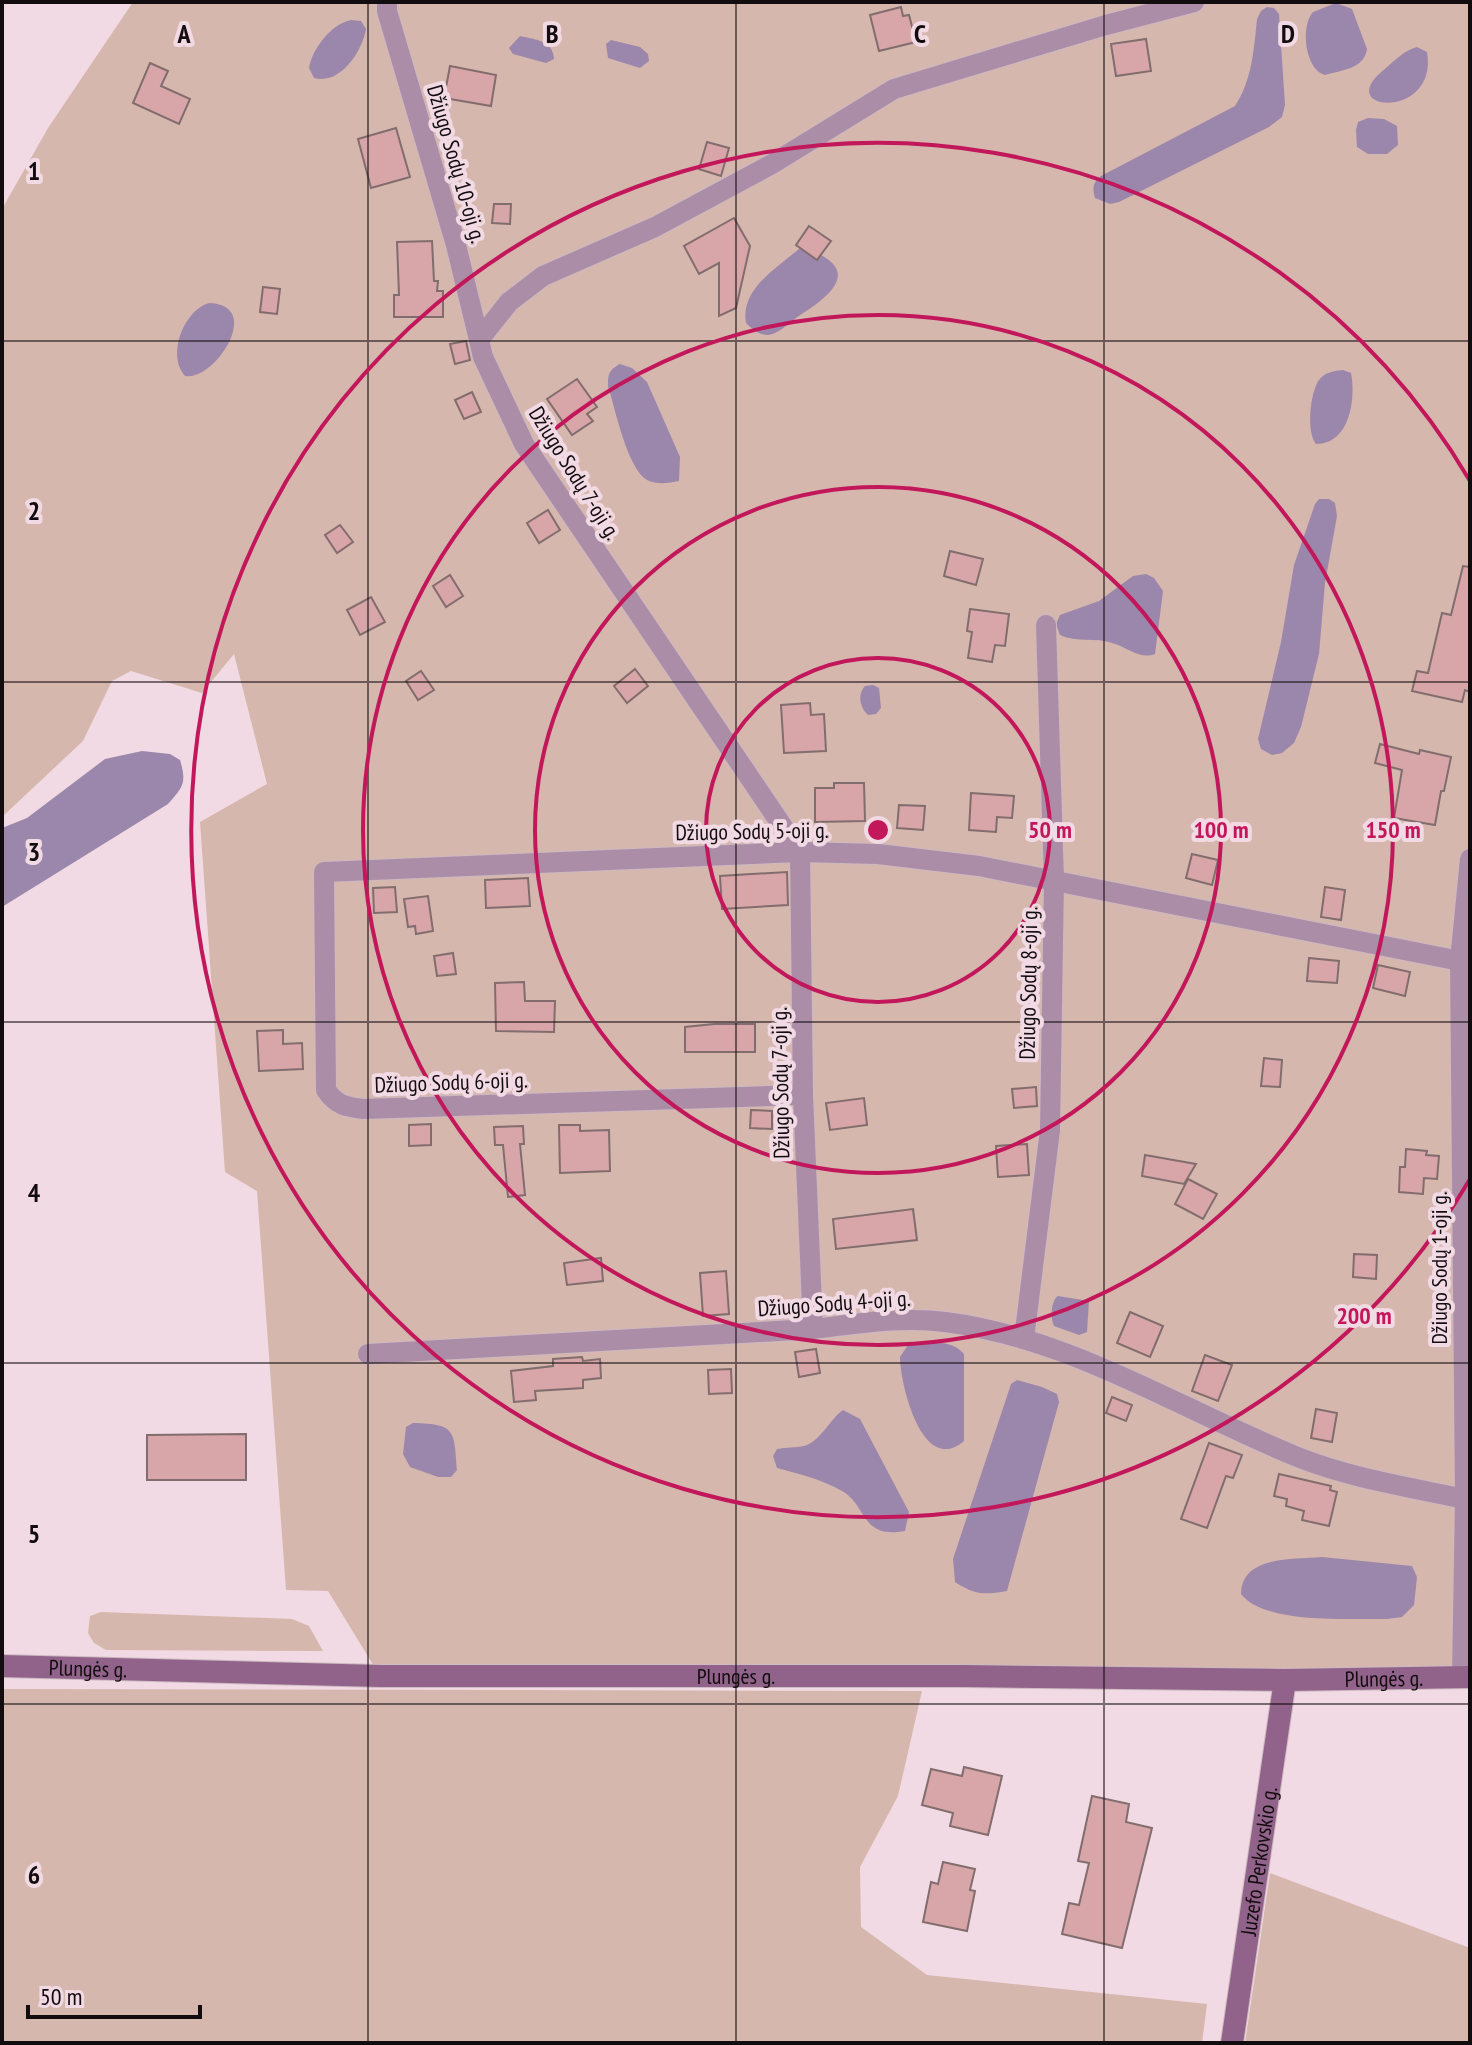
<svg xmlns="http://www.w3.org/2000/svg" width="1472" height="2045" viewBox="0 0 1472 2045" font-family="'PT Sans Narrow',sans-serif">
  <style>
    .green { fill: #d6b7ad }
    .water { fill: #9b87ac }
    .building { fill: #d8a6a8; stroke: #826d6e; stroke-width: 2 }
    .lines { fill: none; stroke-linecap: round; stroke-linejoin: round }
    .minor-casing { stroke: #cdb9c1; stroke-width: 22 }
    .secondary-casing { stroke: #cdb9c1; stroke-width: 24 }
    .minor { stroke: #ac8da7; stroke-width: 20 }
    .secondary { stroke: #91638a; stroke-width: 22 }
    .grid { fill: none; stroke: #130c0f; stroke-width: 2; stroke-opacity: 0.55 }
    .ring { fill: none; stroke: #c2185b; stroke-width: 4 }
    .labels { text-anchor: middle; stroke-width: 8; stroke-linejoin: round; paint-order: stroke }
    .street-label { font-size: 22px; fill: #130c0f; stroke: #f1dae3 }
    .grid-label { font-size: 26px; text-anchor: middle; font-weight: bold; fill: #130c0f; stroke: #f1dae3; stroke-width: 8; stroke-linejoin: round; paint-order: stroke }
    .centre { fill: #c2185b; stroke: #f1dae3; stroke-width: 4 }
    .ring-label { font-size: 24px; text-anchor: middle; font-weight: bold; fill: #c2185b; stroke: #f1dae3; stroke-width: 8; stroke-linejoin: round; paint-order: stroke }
  </style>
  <rect width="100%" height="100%" fill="#f1dae3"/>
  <g class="green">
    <polygon points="133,2 1470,2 1470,1677 380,1676 328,1591 286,1590 257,1191 225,1172 200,822 267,784 234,654 202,693 131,671 112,681 83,741 2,817 2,209 48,128"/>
    <polygon points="101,1612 292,1619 309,1626 323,1651 106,1650 94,1643 88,1633 90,1616"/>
    <polygon points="2,1689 922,1691 898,1796 860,1867 861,1927 927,1975 1207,2004 1202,2043 2,2043"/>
    <polygon points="1270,1873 1470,1948 1470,2043 1245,2043"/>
  </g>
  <g class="water">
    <path d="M1336 3 1352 9 1367 49C1364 69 1342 70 1325 75 1305 70 1300 26 1313 12Z"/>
    <path d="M1267 7 1274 8 1279 14 1285 105 1282 117 1269 127 1119 202 1110 204 1095 198C1092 188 1093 182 1101 176L1235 106C1252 80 1254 49 1257 19L1261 11Z"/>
    <path d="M351 20 361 21 366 29C362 52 340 85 314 78L309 68C312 49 331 24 351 20Z"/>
    <path d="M520 36C536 40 553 40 554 59L546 63 513 54 509 48Z"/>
    <polygon points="611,40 640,47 648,54 649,61 640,68 608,58 606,44"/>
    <path d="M1417 47 1427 52C1439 122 1328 112 1386 68 1395 60 1405 50 1417 47Z"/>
    <polygon points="1368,118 1384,119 1397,126 1398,145 1387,154 1368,154 1357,147 1356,130 1358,122"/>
    <path d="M800 248 816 260 821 255C862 277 818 303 796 318 788 324 778 334 768 335 759 335 752 329 746 323 740 289 777 268 800 248Z"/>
    <path d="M209 303C265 305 214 382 185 376 166 355 184 310 209 303Z"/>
    <path d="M620 364 632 368 647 382 680 457 679 481C669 483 657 485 647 480 627 468 615 408 608 386 608 374 609 370 620 364Z"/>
    <path d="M1343 370 1351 373C1356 398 1350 444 1316 444 1306 433 1310 392 1319 380 1325 372 1334 371 1343 370Z"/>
    <polygon points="1319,499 1329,499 1335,503 1337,516 1325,583 1319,654 1301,727 1294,743 1282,753 1272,755 1261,749 1258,739 1281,642 1294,565 1315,504"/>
    <path d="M1146 574 1154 578 1163 591 1155 654C1140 660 1127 647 1112 643 1095 637 1077 643 1060 635L1056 624 1060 615 1099 601 1133 576Z"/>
    <path d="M873 685 879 688 881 708 876 714 868 715C860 708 857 695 865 686Z"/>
    <path d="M142 751 170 754 180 760C187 783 183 787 168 804L2 907V828L27 818 105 759Z"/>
    <path d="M1058 1296 1089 1301 1087 1332 1079 1335 1054 1326C1050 1317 1051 1301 1058 1296Z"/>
    <path d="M915 1342C932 1342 953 1340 964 1354V1441C922 1477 900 1383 900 1357L908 1345Z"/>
    <path d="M1017 1380 1042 1387 1057 1394 1059 1402 1007 1591C984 1595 975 1595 955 1582L953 1559 1011 1384Z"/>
    <path d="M843 1410 860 1419 909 1512 905 1531C860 1539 868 1506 842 1491 821 1479 799 1474 777 1468L773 1456 777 1449C786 1447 795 1448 804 1446 821 1441 829 1420 843 1410Z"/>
    <path d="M413 1423C456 1424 454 1430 457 1470L451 1477H438L410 1467 403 1454 406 1427Z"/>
    <path d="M1322 1557 1412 1566 1417 1577 1414 1605 1402 1617 1387 1619C1349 1618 1265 1625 1241 1594 1242 1555 1293 1560 1322 1557Z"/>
  </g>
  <g class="building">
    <polygon points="901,7 903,16 909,15 916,42 879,51 870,15"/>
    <polygon points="1146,39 1151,71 1116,76 1111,44"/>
    <polygon points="150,63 168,71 161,86 190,99 179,124 133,103"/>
    <polygon points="450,66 496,75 491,106 444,98"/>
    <polygon points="396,128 410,177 371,188 358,139"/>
    <polygon points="707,142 729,148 721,176 699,169"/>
    <polygon points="494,204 511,204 510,224 492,223"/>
    <polygon points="734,218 750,246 736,308 719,316 719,263 699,274 684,246"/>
    <polygon points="809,226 831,241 817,260 796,245"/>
    <polygon points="432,241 434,281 438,281 437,291 443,291 443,317 394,317 394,295 399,295 397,242"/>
    <polygon points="263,287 280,289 277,314 260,312"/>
    <polygon points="466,341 470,360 455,364 450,344"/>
    <polygon points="577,379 597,407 587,414 593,421 572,435 547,399"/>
    <polygon points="472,392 481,412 464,419 455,400"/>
    <polygon points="548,510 560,530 539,543 527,523"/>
    <polygon points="340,525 353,542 337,553 325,535"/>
    <polygon points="950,551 983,559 976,585 944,576"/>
    <polygon points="1463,566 1470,567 1470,692 1465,690 1462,702 1412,691 1417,671 1428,673 1442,613 1451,615"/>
    <polygon points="450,575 463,596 446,607 433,586"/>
    <polygon points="371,597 385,622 360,635 347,610"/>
    <polygon points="970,609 1009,614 1005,646 995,645 992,662 968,658 972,632 967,631"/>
    <polygon points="635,669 648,686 627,703 614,686"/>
    <polygon points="421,671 434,690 418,700 406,681"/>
    <polygon points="810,703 811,715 824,714 826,751 784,753 781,705"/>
    <polygon points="1380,744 1419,754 1420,750 1451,757 1444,791 1441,791 1435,825 1394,818 1402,770 1375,763"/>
    <polygon points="834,783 864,783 865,821 815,822 815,788 834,788"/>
    <polygon points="971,793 1014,796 1012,818 997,817 996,832 969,830"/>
    <polygon points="899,805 925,806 923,830 897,828"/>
    <polygon points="1192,854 1218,860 1212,885 1186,878"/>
    <polygon points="787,872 788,905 722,909 720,876"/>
    <polygon points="528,878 530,906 486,908 485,880"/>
    <polygon points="395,887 397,912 374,913 373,888"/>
    <polygon points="1325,887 1345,890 1341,920 1321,917"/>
    <polygon points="428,896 433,931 416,934 415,926 408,927 404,899"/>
    <polygon points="453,953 456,974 437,976 434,956"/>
    <polygon points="1309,958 1339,961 1337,983 1307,981"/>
    <polygon points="1378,965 1410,972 1405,996 1373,988"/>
    <polygon points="524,982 525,1001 555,1001 554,1032 496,1031 495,983"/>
    <polygon points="714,1024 755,1024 755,1052 685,1052 685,1027"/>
    <polygon points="283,1030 283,1044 302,1043 303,1069 259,1071 257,1031"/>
    <polygon points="1264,1058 1282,1060 1280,1087 1261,1086"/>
    <polygon points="1036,1087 1037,1106 1014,1108 1012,1089"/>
    <polygon points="864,1098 867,1125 830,1130 826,1103"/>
    <polygon points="751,1110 772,1111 772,1129 750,1128"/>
    <polygon points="431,1124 431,1145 409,1146 409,1125"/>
    <polygon points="559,1125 580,1125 580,1131 609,1130 610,1171 560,1173"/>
    <polygon points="523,1126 524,1144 520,1144 525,1195 508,1197 503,1145 495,1145 494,1127"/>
    <polygon points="1027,1144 1029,1175 998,1177 996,1146"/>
    <polygon points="1406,1149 1427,1151 1426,1155 1439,1156 1437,1179 1424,1178 1423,1194 1399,1192 1400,1167 1405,1167"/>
    <polygon points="1145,1155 1196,1164 1184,1184 1142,1176"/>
    <polygon points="1188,1179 1217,1194 1203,1219 1175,1204"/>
    <polygon points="913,1209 917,1240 836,1249 833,1219"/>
    <polygon points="1354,1254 1377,1255 1376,1279 1353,1277"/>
    <polygon points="601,1258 603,1281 567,1285 564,1263"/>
    <polygon points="726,1271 729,1314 703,1316 700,1273"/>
    <polygon points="1130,1312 1163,1326 1150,1357 1117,1343"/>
    <polygon points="816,1349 820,1373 799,1377 795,1352"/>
    <polygon points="1205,1355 1232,1365 1218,1401 1192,1391"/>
    <polygon points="582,1357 583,1361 600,1359 601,1378 583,1380 583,1388 535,1391 536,1400 514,1402 511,1371 553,1366 553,1359"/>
    <polygon points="731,1369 732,1393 709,1394 708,1370"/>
    <polygon points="1112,1397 1132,1405 1126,1421 1106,1413"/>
    <polygon points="1316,1409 1337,1413 1332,1442 1311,1438"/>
    <polygon points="246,1434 246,1480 147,1480 147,1435"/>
    <polygon points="1209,1443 1242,1455 1233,1478 1226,1476 1207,1528 1181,1519"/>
    <polygon points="1279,1474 1331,1486 1330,1490 1337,1492 1329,1526 1302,1520 1304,1511 1286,1506 1287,1499 1274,1496"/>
    <polygon points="964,1767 1002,1776 988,1835 950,1826 953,1813 922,1805 931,1769 962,1776"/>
    <polygon points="1092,1796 1129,1804 1126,1822 1152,1828 1122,1948 1062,1934 1069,1903 1079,1905 1089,1863 1078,1861"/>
    <polygon points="943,1862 975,1869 970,1890 975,1891 967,1931 923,1922 931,1882 938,1884"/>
  </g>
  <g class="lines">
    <g class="minor-casing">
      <g id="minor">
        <polyline points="387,2 387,11 456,245 479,340"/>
        <path d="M803 1095 363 1109C346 1107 336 1105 326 1090L324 872 800 852 878 854 979 866 1460 961"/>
        <polyline points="813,1329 803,1095 800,852 524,444 483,357 479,340 509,302 543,276 655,227 772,164 894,89 1106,25 1194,2"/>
        <polyline points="1024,1339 1050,1130 1054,880 1046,625"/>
        <path d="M368 1354 813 1329C857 1324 901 1316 945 1322 1071 1338 1180 1409 1295 1456 1349 1478 1408 1487 1465 1499L1470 1498"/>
        <polyline points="1462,1677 1465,1499 1460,961 1470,859"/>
      </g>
    </g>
    <g class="secondary-casing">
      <g id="secondary">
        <path id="s1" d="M2 1666 380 1676H965L1285 1680 1470 1677"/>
        <path id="s2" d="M1232 2043 1285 1680"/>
      </g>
    </g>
    <use href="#minor" class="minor"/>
    <use href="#secondary" class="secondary"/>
  </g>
  <path class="grid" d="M368 2V2043M736 2V2043M1104 2V2043M2 341H1470M2 682H1470M2 1022H1470M2 1363H1470M2 1704H1470"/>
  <g class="ring">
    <circle cx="878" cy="830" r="172"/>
    <circle cx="878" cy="830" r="343"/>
    <circle cx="878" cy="830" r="515"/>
    <path d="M1470 1179A687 687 0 1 1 1470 481"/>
  </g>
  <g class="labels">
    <g class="street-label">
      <text transform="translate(457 164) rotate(74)" y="8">Džiugo Sodų 10-oji g.</text>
      <text transform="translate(575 473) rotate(58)" y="8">Džiugo Sodų 7-oji g.</text>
      <text transform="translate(752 831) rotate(-1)" y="8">Džiugo Sodų 5-oji g.</text>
      <text transform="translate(1028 983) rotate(-89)" y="8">Džiugo Sodų 8-oji g.</text>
      <text transform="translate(451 1082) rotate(-2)" y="8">Džiugo Sodų 6-oji g.</text>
      <text transform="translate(780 1083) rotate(-91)" y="8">Džiugo Sodų 7-oji g.</text>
      <text transform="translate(1439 1268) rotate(-90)" y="8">Džiugo Sodų 1-oji g.</text>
      <text transform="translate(834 1303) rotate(-4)" y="8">Džiugo Sodų 4-oji g.</text>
      <text dy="8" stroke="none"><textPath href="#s1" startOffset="86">Plungės g.</textPath></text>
      <text dy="8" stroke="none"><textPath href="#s1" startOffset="734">Plungės g.</textPath></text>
      <text dy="8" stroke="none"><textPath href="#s1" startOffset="1382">Plungės g.</textPath></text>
      <text dy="8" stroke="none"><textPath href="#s2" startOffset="184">Juzefo Perkovskio g.</textPath></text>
    </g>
  </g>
  <g class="grid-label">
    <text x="184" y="43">A</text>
    <text x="552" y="43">B</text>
    <text x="920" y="43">C</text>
    <text x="1288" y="43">D</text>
    <text x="34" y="180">1</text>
    <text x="34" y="520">2</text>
    <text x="34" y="861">3</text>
    <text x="34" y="1202">4</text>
    <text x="34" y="1543">5</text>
    <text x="34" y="1884">6</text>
  </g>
  <circle cx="878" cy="830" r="12" class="centre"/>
  <g class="ring-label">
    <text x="1050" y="838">50 m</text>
    <text x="1221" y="838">100 m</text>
    <text x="1393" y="838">150 m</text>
    <text x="1364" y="1324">200 m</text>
  </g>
  <rect width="1472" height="2045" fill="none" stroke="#130c0f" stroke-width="8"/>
  <path d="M28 2005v12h172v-12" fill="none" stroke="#130c0f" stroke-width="4"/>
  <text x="40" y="2005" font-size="24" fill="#130c0f" stroke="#f1dae3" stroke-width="6" paint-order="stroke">50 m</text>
</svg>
